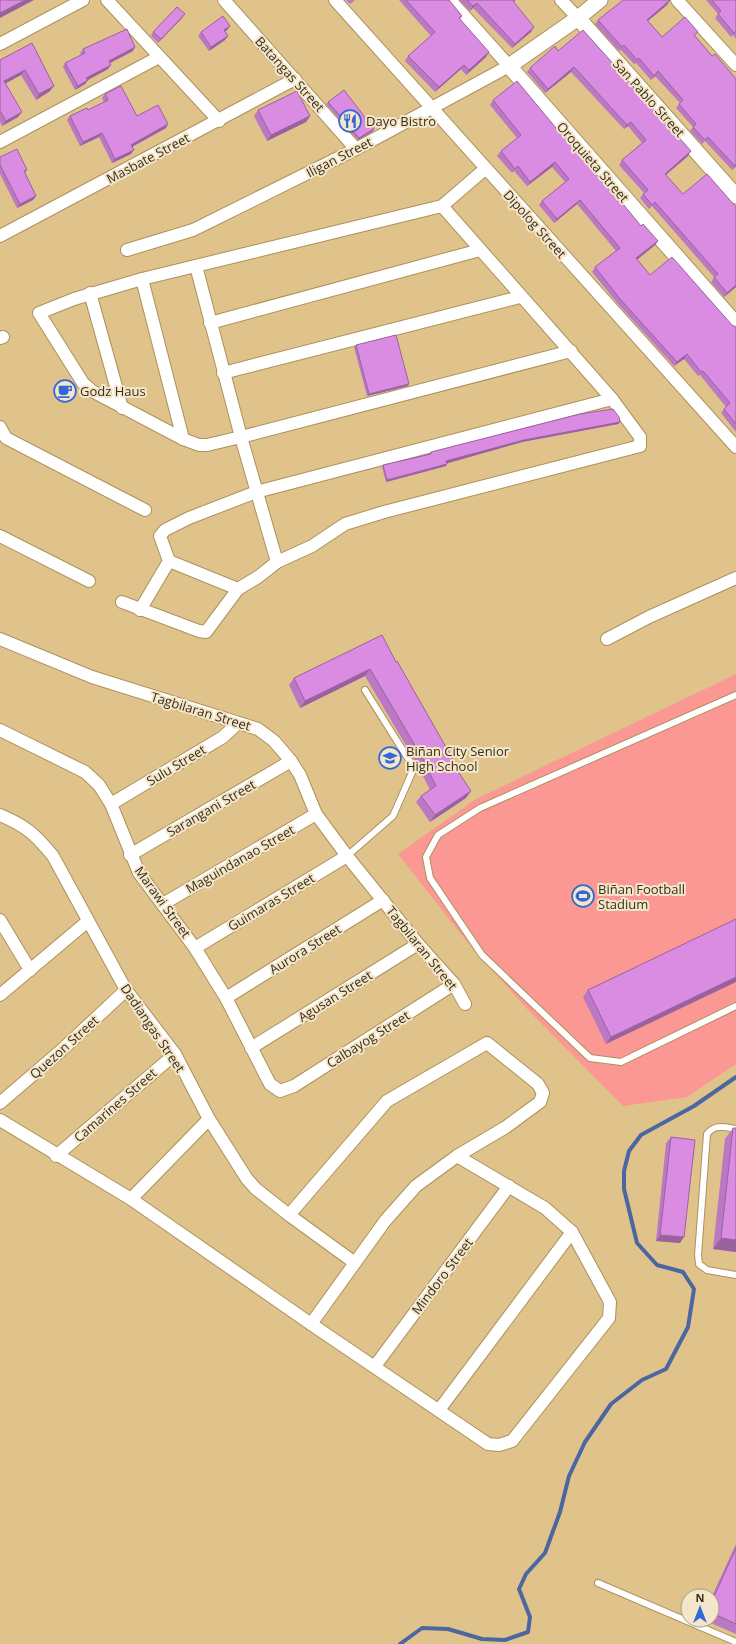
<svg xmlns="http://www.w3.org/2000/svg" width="736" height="1644" viewBox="0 0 736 1644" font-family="'Open Sans',sans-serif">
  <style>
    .green { fill: #fb9893 }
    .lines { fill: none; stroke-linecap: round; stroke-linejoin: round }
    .stream { stroke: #4c67a0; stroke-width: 4 }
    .service-casing { stroke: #ad915b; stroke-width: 8 }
    .minor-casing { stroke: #ad915b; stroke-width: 14 }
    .tertiary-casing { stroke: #ad915b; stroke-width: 17 }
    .service { stroke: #fff; stroke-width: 6 }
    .minor { stroke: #fff; stroke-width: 12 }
    .tertiary { stroke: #fff; stroke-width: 15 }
    .wall { fill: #bb78c3 }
    .shaded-wall { fill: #99629f }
    .building { fill: #da8ce3; stroke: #99629f }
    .labels { text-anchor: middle; stroke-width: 4; stroke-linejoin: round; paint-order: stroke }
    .street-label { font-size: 13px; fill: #3a2e18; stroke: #f4e6ca }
    .poi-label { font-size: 13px; fill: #3a2e18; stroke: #f4e6ca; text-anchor: start }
  </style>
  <rect width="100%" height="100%" fill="#e0c38b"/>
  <polygon class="green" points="736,674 736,1064 687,1097 623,1106 527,1009 464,938 398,854 476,799"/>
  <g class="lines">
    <polyline class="stream" points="400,1644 422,1628 448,1629 482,1639 505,1640 528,1632 530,1617 519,1589 526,1574 545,1553 560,1512 569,1476 585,1442 611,1404 642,1380 666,1369 688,1327 694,1289 683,1272 657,1265 637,1243 624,1189 624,1171 629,1151 641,1135 694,1106 736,1077"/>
    <g class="service-casing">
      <g id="service">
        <polyline points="736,695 480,808 438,835 426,857 430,878 482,955 590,1058 621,1062 736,1006"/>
        <polyline points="347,856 393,816 414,768 365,690"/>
        <path d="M736 1129C724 1127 715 1124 707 1134L698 1255 699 1264 707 1270 736 1275"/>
        <polyline points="598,1583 736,1642"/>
      </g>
    </g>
    <g class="minor-casing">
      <g id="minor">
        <polyline points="107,0 219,121"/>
        <polyline points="224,0 356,149"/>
        <polyline points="335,0 736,447"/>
        <polyline points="561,0 578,18"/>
        <polyline points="677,0 736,65"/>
        <polyline points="0,44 83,0"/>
        <polyline points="0,142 159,57"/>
        <polyline points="485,169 442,206 142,279 74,299 39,313 83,383 92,391 183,439 199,445 207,445 241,437 571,351"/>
        <polyline points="0,236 295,79"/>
        <polyline points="127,250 193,230 356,149 509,66 450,0"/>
        <polyline points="196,266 241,437 277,562"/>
        <polyline points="142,279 183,439"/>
        <polyline points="90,293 122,408"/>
        <polyline points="210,323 480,250"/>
        <polyline points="0,338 3,337"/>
        <polyline points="223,373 520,297"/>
        <polyline points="0,427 6,438 145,510"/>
        <polyline points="0,536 89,581"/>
        <polyline points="238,589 169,561 160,536 165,530 189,518 256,492 612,399"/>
        <polyline points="122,602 199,631 206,632 238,589 258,577 277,562 312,546 345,524 384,512 640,446 640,437 612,399 442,206"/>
        <polyline points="140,610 169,561"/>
        <polyline points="0,639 92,677 258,729 274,741 291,761 300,775 316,814 347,856 418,944 454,984 465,1004"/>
        <polyline points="607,639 649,617 736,578"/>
        <polyline points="0,730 85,772 99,785 111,804 139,873 195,948 226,998 270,1084 280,1091 294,1086 454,984"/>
        <polyline points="111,804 223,737 238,723"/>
        <path d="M0 815C26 826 35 834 53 856L126 990 175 1054 209 1119 247 1179 256 1189 289 1215 355 1263"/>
        <polyline points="130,855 291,761"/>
        <polyline points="163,904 316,814"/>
        <polyline points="0,920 30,970"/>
        <polyline points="195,948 347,856"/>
        <polyline points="0,995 88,921"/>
        <polyline points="226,998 383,900"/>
        <polyline points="251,1048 418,944"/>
        <polyline points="0,1103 64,1048 126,990"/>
        <polyline points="0,1120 131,1199 311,1324 488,1444 499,1445 512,1441 609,1318 610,1302 572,1232 545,1208 457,1156"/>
        <polyline points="56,1156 175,1054"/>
        <polyline points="131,1199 209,1119"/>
        <polyline points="289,1215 387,1101 487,1043 538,1084 543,1093 540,1102 506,1127 457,1156 416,1186 385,1221 311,1324"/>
        <polyline points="375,1366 509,1186"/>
        <polyline points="439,1410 572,1232"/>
      </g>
    </g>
    <g class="tertiary-casing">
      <g id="tertiary">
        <polyline points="600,0 578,18 509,66 736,324"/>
        <polyline points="578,18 736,196"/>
      </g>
    </g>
    <use href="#service" class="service"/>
    <use href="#minor" class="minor"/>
    <use href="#tertiary" class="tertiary"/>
  </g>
  <g class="wall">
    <polygon points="346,0 355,0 350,4"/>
    <polygon points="399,0 449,0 462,16 460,19 486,57 466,75 461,69 435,92 405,61 408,56 431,36"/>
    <polygon points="459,0 516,0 514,2 531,32 512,48 473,8 470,11"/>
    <polygon points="670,0 667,5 648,21 662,37 695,36 712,56 736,79 736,167 732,170 705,141 702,144 690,131 693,127 676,108 680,103 655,76 651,80 636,63 634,64 621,50 619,51 595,24 598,20"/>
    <polygon points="706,0 736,0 736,39 733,35 731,37 715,18 718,14"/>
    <polygon points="182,18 158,43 151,36 153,32"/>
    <polygon points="230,26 227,30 225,32 228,36 225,40 209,51 198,36 201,32"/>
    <polygon points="32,43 50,91 36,100 21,75 5,84 18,117 2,126 0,122 0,60"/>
    <polygon points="83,49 133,51 110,63 108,69 88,80 85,84 75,90 63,67 65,63 81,55 80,53"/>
    <polygon points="558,51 688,156 666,175 736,287 724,297 711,282 714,277 652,206 649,209 640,198 644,193 619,165 622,160 642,143 628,126 624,129 571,72 545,93 527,72 530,68"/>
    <polygon points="105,94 137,116 166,128 132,147 131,154 112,163 99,137 80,146 67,120 70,116 88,110 104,102 102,98"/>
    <polygon points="493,100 561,134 574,146 574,147 613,194 641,226 658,241 655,245 637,260 650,275 732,325 736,327 736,432 721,413 724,409 726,407 700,375 698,376 684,359 674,366 618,304 592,272 595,267 616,251 577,204 554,223 539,205 542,201 565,182 552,167 527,186 514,171 512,173 497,156 501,151 517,138 490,105"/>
    <polygon points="328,102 373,131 358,140 326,104"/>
    <polygon points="258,110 310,116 306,122 267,141 254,116"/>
    <polygon points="0,157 27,170 25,173 36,196 33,200 17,208 0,174"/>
    <polygon points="356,345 408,386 367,396 354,347"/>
    <polygon points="620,422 618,424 522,442 447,463 446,466 386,482 382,467 383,465 429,455 431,452"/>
    <polygon points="396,662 454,765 466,798 430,822 416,802 421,796 430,790 418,766 365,676 300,708 289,685 294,678"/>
    <polygon points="736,919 606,1044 583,997 588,990"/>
    <polygon points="733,1128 736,1252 713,1249 725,1139"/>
    <polygon points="671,1137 680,1243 656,1241 666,1143"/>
    <polygon points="736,1544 736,1634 704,1620 712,1620 712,1596"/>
  </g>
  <g class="shaded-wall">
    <polygon points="25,0 34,0 0,18 0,13"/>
    <polygon points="670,0 667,5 644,24 647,20"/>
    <polygon points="477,3 473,8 470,11 473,6"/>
    <polygon points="185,14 182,18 158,43 161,39"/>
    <polygon points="230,26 227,30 221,34 224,30"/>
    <polygon points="534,27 531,32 512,48 515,44"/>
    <polygon points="228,36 225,40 209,51 211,47"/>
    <polygon points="135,47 133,51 106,65 109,61"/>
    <polygon points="489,52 486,57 466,75 469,70"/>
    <polygon points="111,65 108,69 84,82 86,78"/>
    <polygon points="464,65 461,69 435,92 439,87"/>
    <polygon points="574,67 571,72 545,93 548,89"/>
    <polygon points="25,70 21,75 0,86 4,81"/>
    <polygon points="658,71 655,76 651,80 654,76"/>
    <polygon points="88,80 85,84 75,90 78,86"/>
    <polygon points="54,86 50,91 36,100 39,94"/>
    <polygon points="22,112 18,117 2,126 6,121"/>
    <polygon points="310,116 306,122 267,141 271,135"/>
    <polygon points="631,122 628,126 624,129 627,125"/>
    <polygon points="168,124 166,128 128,149 131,145"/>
    <polygon points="374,129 373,131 358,140 359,138"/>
    <polygon points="102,133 99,137 80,146 83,142"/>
    <polygon points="134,150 131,154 112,163 115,159"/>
    <polygon points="691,151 688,156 662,178 665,174"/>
    <polygon points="555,162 552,167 527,186 530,182"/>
    <polygon points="36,196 33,200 17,208 20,204"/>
    <polygon points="580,200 577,204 554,223 557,219"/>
    <polygon points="658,241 655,245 633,263 636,258"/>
    <polygon points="736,285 736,287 724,297 727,293"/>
    <polygon points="687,354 684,359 674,366 677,362"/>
    <polygon points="409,384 408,386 367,396 369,394"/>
    <polygon points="620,422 618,424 522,442 445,464 446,461 524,440"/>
    <polygon points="447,464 446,466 386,482 387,480"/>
    <polygon points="370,669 365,676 300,708 305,701"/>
    <polygon points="471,791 466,798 430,822 435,815"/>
    <polygon points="736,977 736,982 606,1044 611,1037"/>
    <polygon points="660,1235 684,1237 680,1243 656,1241"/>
    <polygon points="721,1238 736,1240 736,1252 713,1249"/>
  </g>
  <g class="building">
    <polygon points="0,0 25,0 0,13"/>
    <polygon points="406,0 449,0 462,16 459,18 489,52 469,70 464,65 439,87 408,56 435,32"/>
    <polygon points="467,0 514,0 513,1 534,27 515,44 477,3 473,6"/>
    <polygon points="623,0 670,0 647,20 662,37 685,17 698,32 694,35 712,56 715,54 736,79 736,165 735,166 708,137 705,140 693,127 696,124 679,104 683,100 658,71 654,76 639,58 637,60 624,45 622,47 598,20"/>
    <polygon points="712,0 736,0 736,31 734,33 718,14 721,11"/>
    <polygon points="177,7 185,14 161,39 153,32"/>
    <polygon points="223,16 230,26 224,30 228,36 211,47 201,32"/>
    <polygon points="127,29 135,47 109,61 111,65 86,78 88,80 78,86 65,63 85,53 83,49"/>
    <polygon points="583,30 691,151 665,174 683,194 707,174 736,207 736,285 727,293 714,277 718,274 655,202 652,205 643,194 648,190 622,160 646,140 631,122 627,125 574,67 548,89 530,68 555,46 558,51"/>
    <polygon points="32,43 54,86 39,94 25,70 4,81 22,112 6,121 0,111 0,60"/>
    <polygon points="517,81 561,134 563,133 574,146 573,147 613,194 614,193 641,226 643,224 658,241 636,258 650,275 672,257 732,325 736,327 736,424 724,409 730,403 703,371 701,372 687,354 677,362 621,300 595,267 620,248 580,200 557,219 542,201 569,179 555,162 530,182 518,166 515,169 501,151 521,135 493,100"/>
    <polygon points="121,86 137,116 158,105 168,124 131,145 134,150 115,159 102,133 83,142 70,116 87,108 88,110 108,100 105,94"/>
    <polygon points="344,90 374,129 359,138 328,102"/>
    <polygon points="297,91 310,116 271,135 258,110"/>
    <polygon points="17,149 27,170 24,171 36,196 20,204 0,165 0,157"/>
    <polygon points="396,335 409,384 369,394 356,345"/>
    <polygon points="613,409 619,417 620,422 524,440 446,461 447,464 387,480 383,465 431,454 431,452 580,414"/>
    <polygon points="382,635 396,662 397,661 455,763 453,764 471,791 435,815 421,796 436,786 423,759 370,669 305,701 294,678"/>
    <polygon points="736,919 736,977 611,1037 588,990"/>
    <polygon points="733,1128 736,1128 736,1240 721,1238"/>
    <polygon points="671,1137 695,1140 684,1237 660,1235"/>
    <polygon points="736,1548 736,1624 712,1613 712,1601"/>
  </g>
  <defs>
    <g id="restaurant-ring" transform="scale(1.15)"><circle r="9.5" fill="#f4e6ca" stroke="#3568d7" stroke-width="1.5"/><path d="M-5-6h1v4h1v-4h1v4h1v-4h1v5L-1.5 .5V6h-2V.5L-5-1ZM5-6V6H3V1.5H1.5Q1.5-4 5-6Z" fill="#3568d7"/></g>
    <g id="cafe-ring" transform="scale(1.15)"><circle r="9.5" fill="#f4e6ca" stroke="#3568d7" stroke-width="1.5"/><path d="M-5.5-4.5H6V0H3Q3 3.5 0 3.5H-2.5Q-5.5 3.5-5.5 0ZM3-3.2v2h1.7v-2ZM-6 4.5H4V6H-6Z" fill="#3568d7"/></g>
    <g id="school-ring" transform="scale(1.15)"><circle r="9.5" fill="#f4e6ca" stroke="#3568d7" stroke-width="1.5"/><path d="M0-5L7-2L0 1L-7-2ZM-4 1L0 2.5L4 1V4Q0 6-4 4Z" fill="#3568d7"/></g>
    <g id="stadium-ring" transform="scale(1.15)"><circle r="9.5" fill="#f4e6ca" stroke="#3568d7" stroke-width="1.5"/><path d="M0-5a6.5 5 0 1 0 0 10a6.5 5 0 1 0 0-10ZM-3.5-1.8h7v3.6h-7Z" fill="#3568d7"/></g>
  </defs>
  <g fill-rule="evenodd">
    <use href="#restaurant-ring" x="350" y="121"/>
    <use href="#cafe-ring" x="65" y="391"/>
    <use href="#school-ring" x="390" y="758"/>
    <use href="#stadium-ring" x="583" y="896"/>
  </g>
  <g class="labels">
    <g class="street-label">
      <text transform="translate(290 74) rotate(48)" y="5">Batangas Street</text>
      <text transform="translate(649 98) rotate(48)" y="5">San Pablo Street</text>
      <text transform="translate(339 157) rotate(-27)" y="5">Iligan Street</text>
      <text transform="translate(148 158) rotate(-28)" y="5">Masbate Street</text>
      <text transform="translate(593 162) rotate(49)" y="5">Oroquieta Street</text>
      <text transform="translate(535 224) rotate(48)" y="5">Dipolog Street</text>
      <text transform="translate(201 711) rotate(17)" y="5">Tagbilaran Street</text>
      <text transform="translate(176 765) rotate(-31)" y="5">Sulu Street</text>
      <text transform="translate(211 808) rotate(-30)" y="5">Sarangani Street</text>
      <text transform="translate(240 859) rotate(-30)" y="5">Maguindanao Street</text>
      <text transform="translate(163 902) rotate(54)" y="5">Marawi Street</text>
      <text transform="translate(271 902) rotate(-31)" y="5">Guimaras Street</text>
      <text transform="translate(422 948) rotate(51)" y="5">Tagbilaran Street</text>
      <text transform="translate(305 949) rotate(-32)" y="5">Aurora Street</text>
      <text transform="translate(335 996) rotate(-32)" y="5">Agusan Street</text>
      <text transform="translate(153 1028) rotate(56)" y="5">Dadiangas Street</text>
      <text transform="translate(368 1039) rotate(-32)" y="5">Calbayog Street</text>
      <text transform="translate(64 1047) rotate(-42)" y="5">Quezon Street</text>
      <text transform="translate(115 1105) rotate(-41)" y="5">Camarines Street</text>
      <text transform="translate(442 1276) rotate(-53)" y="5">Mindoro Street</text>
    </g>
    <g class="poi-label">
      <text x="366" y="126">Dayo Bistro</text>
      <text x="80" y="396">Godz Haus</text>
      <text x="406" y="756">Biñan City Senior<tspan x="406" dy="15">High School</tspan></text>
      <text x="598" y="894">Biñan Football<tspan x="598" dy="15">Stadium</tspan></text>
    </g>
  </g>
  <g transform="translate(700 1608)"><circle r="19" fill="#f4e6ca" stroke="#aa9c83"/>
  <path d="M0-3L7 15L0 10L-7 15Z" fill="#3568d7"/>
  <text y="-6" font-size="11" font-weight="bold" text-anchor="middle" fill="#3a2e18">N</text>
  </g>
</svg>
